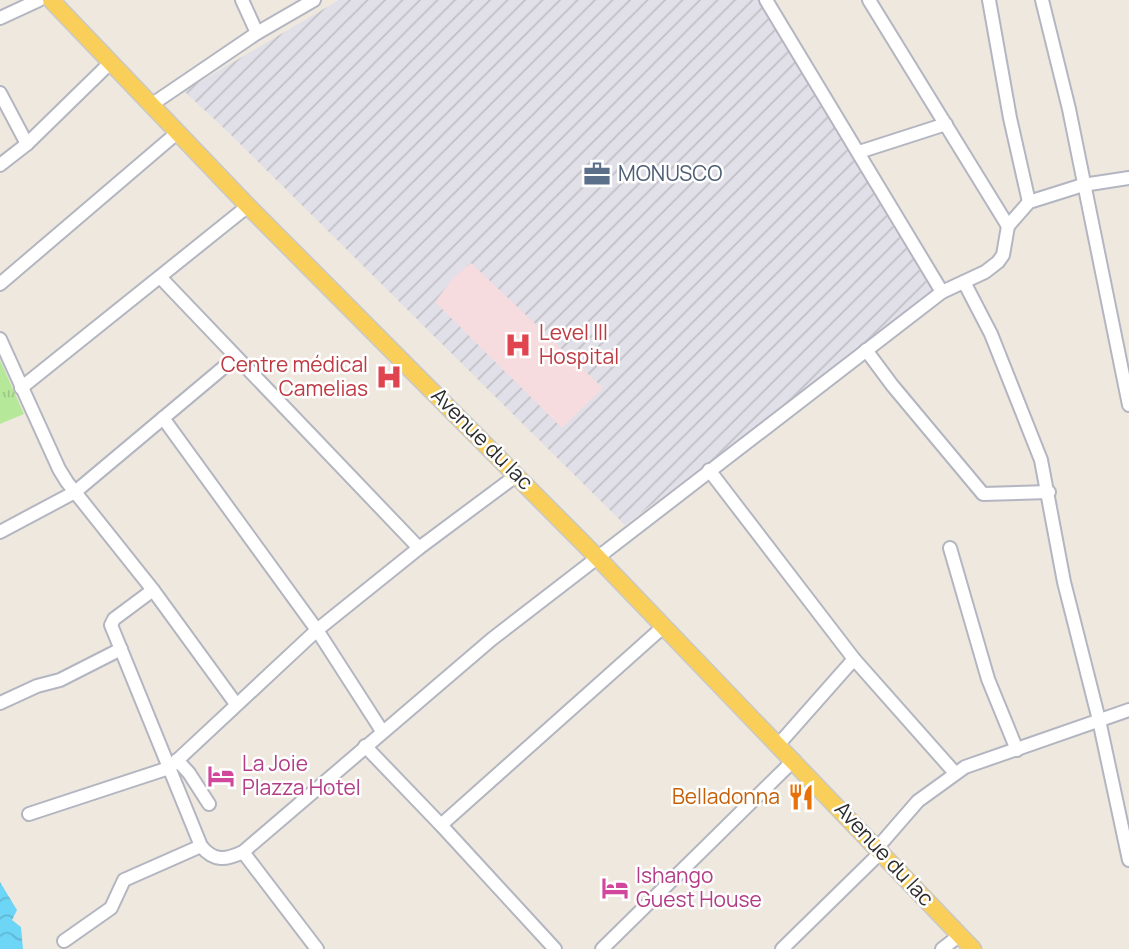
<svg xmlns="http://www.w3.org/2000/svg" width="1129" height="949" viewBox="0 0 1129 949" font-family="Manrope,sans-serif">
  <style>
    .industrial { fill: url(#industrial-furrows) }
    .medical { fill: #f6dcde }
    .park { fill: url(#park-tufts) }
    .water { fill: url(#water-waves) }
    .lines { fill: none; stroke-linecap: round; stroke-linejoin: round }
    .minor-casing { stroke: #b3b6c1; stroke-width: 16 }
    .major-casing { stroke: #c8c8c8; stroke-width: 19 }
    .minor { stroke: #fff; stroke-width: 12 }
    .major { stroke: #f9cf5a; stroke-width: 16 }
    .labels { text-anchor: middle; stroke-width: 5; stroke-linejoin: round; paint-order: stroke }
    .service-label { font-size: 21px; fill: #4e5e75; stroke: #fff; text-anchor: start }
    .health-label { font-size: 21px; fill: #be3a42; stroke: #fff; text-anchor: start }
    .street-label { font-size: 21px; fill: #2d2d2d; stroke: #fff }
    .hotel-label { font-size: 21px; fill: #b23c85; stroke: #fff; text-anchor: start }
    .food-label { font-size: 21px; fill: #c56008; stroke: #fff; text-anchor: end }
  </style>
  <defs>
    <pattern id="industrial-furrows" width="10" height="10" patternUnits="userSpaceOnUse" patternTransform="scale(1.75)"><rect width="10" height="10" fill="#e1dfe7"/><path d="M-1 1l2-2M0 10L10 0M9 11l2-2" fill="none" stroke="#c1c0c6"/></pattern>
    <pattern id="park-tufts" width="24" height="20" patternUnits="userSpaceOnUse" patternTransform="scale(1.75)"><rect width="24" height="20" fill="#b6e899"/><path d="M3 7l-1-3M5 7V3M7 7l1-3M15 17l-1-3M17 17v-4M19 17l1-3" fill="none" stroke="#9dc784"/></pattern>
    <pattern id="water-waves" width="16" height="10" patternUnits="userSpaceOnUse" patternTransform="scale(1.75)"><rect width="16" height="10" fill="#6dd5f6"/><path d="M0 5q4-4 8 0t8 0" fill="none" stroke="#5fb7d3"/></pattern>
  </defs>
  <rect width="100%" height="100%" fill="#efe8df"/>
  <polygon class="industrial" points="339,0 758,0 933,293 625,525 229,133 184,91"/>
  <polygon class="medical" points="471,263 603,388 562,428 435,302 453,278"/>
  <polygon class="park" points="0,360 24,414 0,424"/>
  <polygon class="water" points="0,882 17,910 12,920 21,927 23,949 0,949"/>
  <g class="lines">
    <g class="minor-casing">
      <g id="minor">
        <polyline points="242,0 257,33"/>
        <polyline points="766,0 942,292"/>
        <polyline points="869,0 1008,226"/>
        <polyline points="989,0 1010,118 1029,202"/>
        <polyline points="1042,0 1069,109 1129,405"/>
        <polyline points="0,18 39,0"/>
        <polyline points="0,93 27,144"/>
        <polyline points="151,105 257,33 314,0"/>
        <polyline points="859,152 946,124"/>
        <polyline points="0,165 27,144 111,62"/>
        <polyline points="160,277 419,548"/>
        <polyline points="964,282 991,334 1041,460 1064,582 1099,720 1129,860"/>
        <polyline points="0,284 178,132"/>
        <polyline points="0,339 59,469 67,482 153,590 236,704"/>
        <polyline points="866,350 892,385 983,494 1049,492"/>
        <polyline points="21,388 248,206"/>
        <polyline points="163,418 317,630 382,731"/>
        <polyline points="709,470 854,659 955,773"/>
        <polyline points="0,532 75,492 236,357"/>
        <polyline points="950,548 988,679 1017,750"/>
        <path d="M153 590 114 619 111 625 201 846C214 862 226 860 243 852L492 639 942 292 985 272 998 262 1003 255 1008 226 1029 202 1083 185 1129 178"/>
        <polyline points="0,703 37,686 60,680 121,649"/>
        <polyline points="778,745 854,659"/>
        <polyline points="365,746 441,825 555,949"/>
        <polyline points="177,760 189,773 209,804"/>
        <polyline points="29,814 169,768 317,630 419,548 517,475"/>
        <polyline points="441,825 663,627"/>
        <polyline points="878,847 918,801 965,767 1129,710"/>
        <polyline points="243,852 317,949"/>
        <polyline points="64,941 111,908 124,880 201,846"/>
        <polyline points="602,949 794,760"/>
        <polyline points="782,949 882,851"/>
        <polyline points="942,949 960,935"/>
      </g>
    </g>
    <g class="major-casing">
      <polyline id="major" points="51,0 248,206 597,557 973,949"/>
    </g>
    <use href="#minor" class="minor"/>
    <use href="#major" class="major"/>
  </g>
  <defs>
    <g id="office-bare" transform="scale(2.1)"><path d="M-6-3h4V-5.5h4V-3h4V5H-6ZM-1-4.5V-3h2v-1.5ZM-6 0V1H6V0Z" fill="#5c6f8a" stroke="#fff" stroke-width="2.5" paint-order="stroke"/></g>
    <g id="hospital-bare" transform="scale(2.1)"><path d="M-5-5h3v3.5h4V-5h3V5h-3V1.5h-4V5h-3Z" fill="#e0444e" stroke="#fff" stroke-width="2.5" paint-order="stroke"/></g>
    <g id="hotel-bare" transform="scale(2.1)"><path d="M-6-4.5h1.5V1H6V5H4.5V3h-9V5H-6ZM-4 0a1.8 1.8 0 1 1 3.6 0ZM.5 0V-2.5h3Q6-2.5 6 0Z" fill="#d1479c" stroke="#fff" stroke-width="2.5" paint-order="stroke"/></g>
    <g id="restaurant-bare" transform="scale(2.1)"><path d="M-5-6h1v4h1v-4h1v4h1v-4h1v5L-1.5 .5V6h-2V.5L-5-1ZM5-6V6H3V1.5H1.5Q1.5-4 5-6Z" fill="#e8710a" stroke="#fff" stroke-width="2.5" paint-order="stroke"/></g>
  </defs>
  <g fill-rule="evenodd">
    <use href="#office-bare" x="597" y="174"/>
    <use href="#hospital-bare" x="518" y="345"/>
    <use href="#hospital-bare" x="389" y="377"/>
    <use href="#hotel-bare" x="221" y="776"/>
    <use href="#restaurant-bare" x="801" y="797"/>
    <use href="#hotel-bare" x="615" y="888"/>
  </g>
  <g class="labels">
    <g class="service-label">
      <text x="618" y="181">MONUSCO</text>
    </g>
    <g class="health-label">
      <text x="539" y="340">Level III<tspan x="539" dy="24">Hospital</tspan></text>
      <text x="368" y="372" text-anchor="end">Centre médical<tspan x="368" dy="24">Camelias</tspan></text>
    </g>
    <g class="street-label">
      <text transform="translate(482 439) rotate(45)" y="7">Avenue du lac</text>
      <text transform="translate(884 854) rotate(47)" y="7">Avenue du lac</text>
    </g>
    <g class="hotel-label">
      <text x="242" y="771">La Joie<tspan x="242" dy="24">Plazza Hotel</tspan></text>
      <text x="636" y="883">Ishango<tspan x="636" dy="24">Guest House</tspan></text>
    </g>
    <g class="food-label">
      <text x="780" y="804">Belladonna</text>
    </g>
  </g>
</svg>
